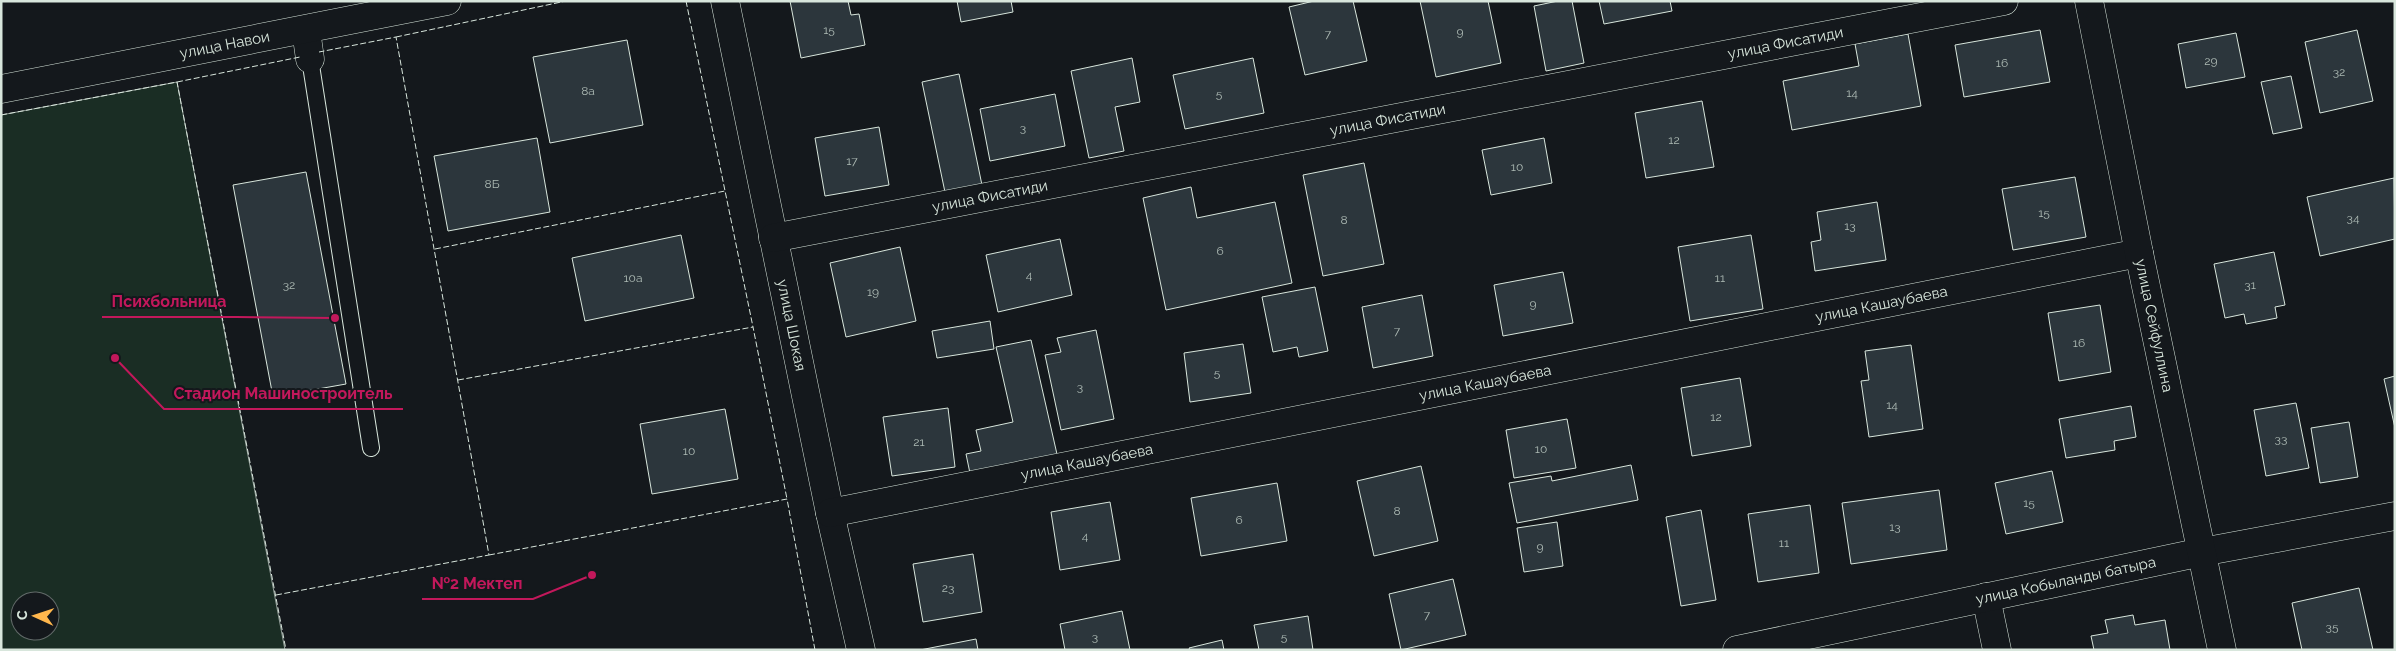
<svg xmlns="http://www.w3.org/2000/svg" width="2396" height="651" viewBox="0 0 2396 651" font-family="Raleway,sans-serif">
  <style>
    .green { fill: #1a2d24; stroke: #939e99; fill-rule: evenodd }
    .building { fill: #2c363c; stroke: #d8e6dc }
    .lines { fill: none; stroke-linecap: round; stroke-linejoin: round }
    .service-casing { stroke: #d8e6dc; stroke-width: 18 }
    .minor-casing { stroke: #d8e6dc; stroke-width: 29 }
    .secondary-casing { stroke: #d8e6dc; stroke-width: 29 }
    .service { stroke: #14181c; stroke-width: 16 }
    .minor { stroke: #14181c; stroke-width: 28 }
    .secondary { stroke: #14181c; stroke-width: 28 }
    .fence { stroke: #d8e6dc; stroke-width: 1; stroke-dasharray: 6 2.5; stroke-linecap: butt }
    .labels { text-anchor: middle; stroke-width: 4; stroke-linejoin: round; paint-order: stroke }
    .number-label { font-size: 12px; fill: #adbab4 }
    .street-label { font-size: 15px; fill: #d8e6dc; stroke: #14181c }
    .leader { fill: none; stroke: #c2185b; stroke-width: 2 }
    .callout-dot { fill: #c2185b; stroke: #14181c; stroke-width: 2 }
    .callout-label { font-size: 16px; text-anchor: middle; font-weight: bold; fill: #c2185b; stroke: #14181c; stroke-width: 4; stroke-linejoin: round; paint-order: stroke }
  </style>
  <rect width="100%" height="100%" fill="#14181c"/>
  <path class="green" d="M177 82 285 650H1V115ZM20 601H50V631H20Z"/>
  <g class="building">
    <polygon points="790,1 848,1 851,15 859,14 865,45 801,58"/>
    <polygon points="957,1 1011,1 1013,12 961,22"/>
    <polygon points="1314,1 1353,1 1367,61 1305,75 1289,7"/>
    <polygon points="1420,1 1488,1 1501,63 1436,77"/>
    <polygon points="1558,1 1572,1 1584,63 1546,71 1534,6"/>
    <polygon points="1599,1 1670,1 1672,11 1604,24"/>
    <polygon points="2040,30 2050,82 1964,97 1955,45"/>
    <polygon points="2357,30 2373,101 2320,113 2305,42"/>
    <polygon points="2236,33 2245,77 2186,88 2178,44"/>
    <polygon points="1908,34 1921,106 1792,130 1783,81 1859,66 1855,44"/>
    <polygon points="627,40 643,125 550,143 533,57"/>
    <polygon points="1132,58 1140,102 1115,107 1124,151 1089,158 1071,71"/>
    <polygon points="1253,58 1264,113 1185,129 1173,75"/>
    <polygon points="959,74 983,190 946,197 922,82"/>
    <polygon points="2291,76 2302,128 2273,134 2261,82"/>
    <polygon points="1055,94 1065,146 990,161 980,109"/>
    <polygon points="1702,101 1714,167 1646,178 1635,113"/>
    <polygon points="879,127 889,185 825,196 815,138"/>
    <polygon points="537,138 550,212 448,231 434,156"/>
    <polygon points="1544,138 1552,183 1491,195 1482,150"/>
    <polygon points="1364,163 1384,264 1323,276 1303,175"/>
    <polygon points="306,172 346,384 273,397 233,185"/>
    <polygon points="2075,177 2086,237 2013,250 2002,189"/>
    <polygon points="2394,178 2395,239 2320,256 2307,197"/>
    <polygon points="1191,187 1197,218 1275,202 1292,283 1166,310 1143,198"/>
    <polygon points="1877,202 1886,260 1815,271 1811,242 1821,240 1817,212"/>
    <polygon points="681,235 694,298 585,321 572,258"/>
    <polygon points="1751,235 1763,309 1690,321 1678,247"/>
    <polygon points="1060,239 1072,295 998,312 986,255"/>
    <polygon points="900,247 916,321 846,337 830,263"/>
    <polygon points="2274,252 2285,305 2275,307 2277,318 2246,324 2244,314 2225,318 2214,264"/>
    <polygon points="1563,272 1573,323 1503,336 1494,285"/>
    <polygon points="1315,287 1328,351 1299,357 1297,347 1273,352 1262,297"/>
    <polygon points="1422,295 1433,356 1373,368 1362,307"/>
    <polygon points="2100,305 2111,372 2059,381 2048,313"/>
    <polygon points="990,321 994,349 937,358 932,331"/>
    <polygon points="1096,330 1114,419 1061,430 1045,355 1061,352 1057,338"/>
    <polygon points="1031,340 1059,463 972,483 966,454 981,451 976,430 1013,422 996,347"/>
    <polygon points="1243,344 1251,393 1190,402 1184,353"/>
    <polygon points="1911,345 1923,429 1869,437 1861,381 1869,380 1865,351"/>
    <polygon points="2395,376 2395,428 2384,379"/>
    <polygon points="1740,378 1751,446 1692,456 1681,388"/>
    <polygon points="2296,403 2309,468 2266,476 2254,410"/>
    <polygon points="2131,406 2136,437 2114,441 2115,450 2066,458 2059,419"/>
    <polygon points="948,408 955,467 892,476 883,417"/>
    <polygon points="725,409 738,479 652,494 640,424"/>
    <polygon points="1567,419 1576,468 1514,478 1506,430"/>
    <polygon points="2349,422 2358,477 2320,483 2311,428"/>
    <polygon points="1631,465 1638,500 1517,523 1509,483 1551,476 1552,481"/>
    <polygon points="1421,466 1438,541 1374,556 1357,481"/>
    <polygon points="2052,471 2063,522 2006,534 1995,483"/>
    <polygon points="1277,483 1287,541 1201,556 1191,498"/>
    <polygon points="1939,490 1947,550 1851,564 1842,503"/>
    <polygon points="1110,502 1120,560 1060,570 1051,512"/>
    <polygon points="1810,505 1819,573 1758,582 1748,514"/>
    <polygon points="1701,510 1716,600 1681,606 1666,517"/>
    <polygon points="1557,522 1563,566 1524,572 1517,528"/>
    <polygon points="973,554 982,612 923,622 913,564"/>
    <polygon points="1453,579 1466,635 1401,650 1389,594"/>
    <polygon points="2359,588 2373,650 2302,650 2292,603"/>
    <polygon points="1122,611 1130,650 1065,650 1060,624"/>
    <polygon points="2133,615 2135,625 2165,620 2170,650 2094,650 2091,636 2108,633 2105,620"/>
    <polygon points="1308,616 1313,650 1259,650 1254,625"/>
    <polygon points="976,639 978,650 920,650"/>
    <polygon points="1222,640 1224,650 1190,650 1189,648"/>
  </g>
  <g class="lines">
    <g class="service-casing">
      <polyline id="service" points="310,59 371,448"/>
    </g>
    <g class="minor-casing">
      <g id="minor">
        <path id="s1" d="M725 1 830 513 861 650"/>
        <polyline points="306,30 310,59"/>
        <path id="s2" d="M1 89 447 1"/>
        <path id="s3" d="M773 238 2004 1"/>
        <path id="s4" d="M830 513 2139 253"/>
        <polyline points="1986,597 1997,650"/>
        <path id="s5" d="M1737 650 2202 552 2395 516"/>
      </g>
    </g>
    <g class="secondary-casing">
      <g id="secondary">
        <path id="s6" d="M2089 1 2139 253 2222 650"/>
      </g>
    </g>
    <use href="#service" class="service"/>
    <use href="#minor" class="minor"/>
    <use href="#secondary" class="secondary"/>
    <g class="fence">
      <polyline points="686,1 753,327"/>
      <polyline points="396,37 566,1"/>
      <polyline points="177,82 300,57"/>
      <polyline points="1,115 177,82 286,650"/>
      <polyline points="435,249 725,191"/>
      <polyline points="458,380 753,327 787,499"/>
      <polyline points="489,555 787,499 815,650"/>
      <polyline points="276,595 489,555 396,37 319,52"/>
    </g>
  </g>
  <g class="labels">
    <g class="number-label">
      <text x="829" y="34">15</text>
      <text x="1460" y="36">9</text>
      <text x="1328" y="38">7</text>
      <text x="2211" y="65">29</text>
      <text x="2002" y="67">16</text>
      <text x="2339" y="76">32</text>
      <text x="588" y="95">8а</text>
      <text x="1852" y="97">14</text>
      <text x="1219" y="98">5</text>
      <text x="1023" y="132">3</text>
      <text x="1674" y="144">12</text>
      <text x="852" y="165">17</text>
      <text x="1517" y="171">10</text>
      <text x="492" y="188">8Б</text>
      <text x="2044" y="217">15</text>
      <text x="2353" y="222">34</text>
      <text x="1344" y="224">8</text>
      <text x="1850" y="230">13</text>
      <text x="1220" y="255">6</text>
      <text x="1029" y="279">4</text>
      <text x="633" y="282">10а</text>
      <text x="1720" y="282">11</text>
      <text x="289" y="289">32</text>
      <text x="2250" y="289">31</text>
      <text x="873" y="296">19</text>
      <text x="1533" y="308">9</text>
      <text x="1397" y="335">7</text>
      <text x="2079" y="347">16</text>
      <text x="1217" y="377">5</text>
      <text x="1080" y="391">3</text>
      <text x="1892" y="409">14</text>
      <text x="1716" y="421">12</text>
      <text x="2281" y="443">33</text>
      <text x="919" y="446">21</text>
      <text x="1541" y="453">10</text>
      <text x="689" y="455">10</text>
      <text x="2029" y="507">15</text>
      <text x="1397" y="515">8</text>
      <text x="1239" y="524">6</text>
      <text x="1895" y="531">13</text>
      <text x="1085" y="540">4</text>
      <text x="1784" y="547">11</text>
      <text x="1540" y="551">9</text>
      <text x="948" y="592">23</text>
      <text x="1427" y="619">7</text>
      <text x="2332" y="631">35</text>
      <text x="1095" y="641">3</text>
      <text x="1284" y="641">5</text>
    </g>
    <g class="street-label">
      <text dy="5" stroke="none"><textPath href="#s3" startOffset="1031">улица Фисатиди</textPath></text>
      <text dy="5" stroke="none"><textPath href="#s2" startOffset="228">улица Навои</textPath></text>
      <text dy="5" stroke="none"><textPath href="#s3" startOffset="626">улица Фисатиди</textPath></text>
      <text dy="5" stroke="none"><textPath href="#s3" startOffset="221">улица Фисатиди</textPath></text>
      <text dy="5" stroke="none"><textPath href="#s4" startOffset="1072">улица Кашаубаева</textPath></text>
      <text dy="5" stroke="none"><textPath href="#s1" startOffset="331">улица Шокая</textPath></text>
      <text dy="5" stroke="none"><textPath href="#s6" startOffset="331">улица Сейфуллина</textPath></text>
      <text dy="5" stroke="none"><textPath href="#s4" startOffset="668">улица Кашаубаева</textPath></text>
      <text dy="5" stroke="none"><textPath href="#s4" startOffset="262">улица Кашаубаева</textPath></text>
      <text dy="5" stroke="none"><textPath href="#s5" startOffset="336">улица Кобыланды батыра</textPath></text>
    </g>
  </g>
  <path class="leader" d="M335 318L236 317H102M115 358L164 409H403M592 575L533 599H422"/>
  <g class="callout-dot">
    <circle cx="335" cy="318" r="5"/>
    <circle cx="115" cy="358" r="5"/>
    <circle cx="592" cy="575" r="5"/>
  </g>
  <g class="callout-label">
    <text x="169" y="307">Психбольница</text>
    <text x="283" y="399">Стадион Машиностроитель</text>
    <text x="477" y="589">№2 Мектеп</text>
  </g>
  <rect width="2396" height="651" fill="none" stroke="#d8e6dc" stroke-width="5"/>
  <g transform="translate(35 616) rotate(273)"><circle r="24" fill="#14181c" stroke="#626a69"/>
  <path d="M0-4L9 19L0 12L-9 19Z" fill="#ffb74d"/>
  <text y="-8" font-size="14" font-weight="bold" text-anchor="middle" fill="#d8e6dc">С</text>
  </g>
</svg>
